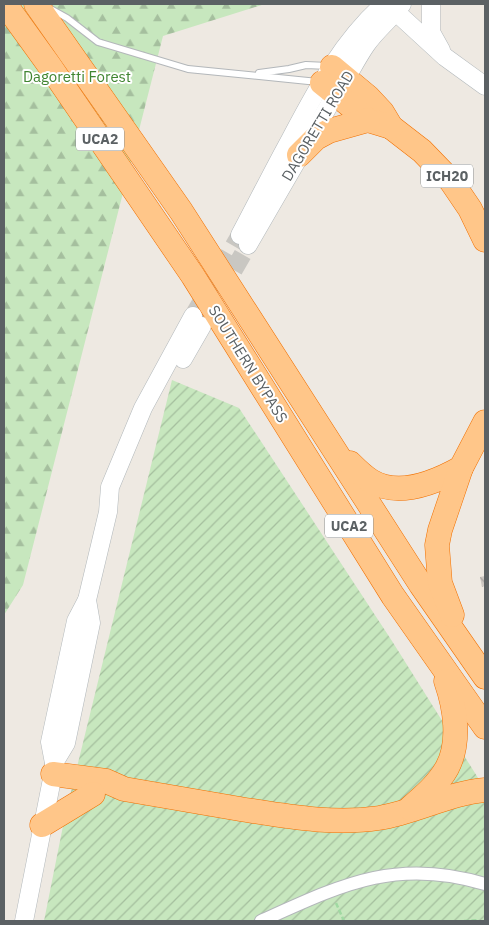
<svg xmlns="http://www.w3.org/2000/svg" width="489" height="925" viewBox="0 0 489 925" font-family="'IBM Plex Sans',sans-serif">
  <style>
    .forest { fill: url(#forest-firs) }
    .garden { fill: url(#garden-furrows) }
    .building { fill: url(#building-back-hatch) }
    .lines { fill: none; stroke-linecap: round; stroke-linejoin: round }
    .secondary-tunnel { stroke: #c9c7c2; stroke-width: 18; stroke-dasharray: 18 9; stroke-linecap: butt }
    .lane-casing { stroke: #b3b7ba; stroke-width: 8 }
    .street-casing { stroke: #b3b7ba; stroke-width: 14 }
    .secondary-casing { stroke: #b2b8bb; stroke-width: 19 }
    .highway-casing { stroke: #f17000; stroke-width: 25 }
    .path { stroke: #a0d9a2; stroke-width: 2.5; stroke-dasharray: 5 2.5; stroke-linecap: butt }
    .lane { stroke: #fff; stroke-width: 6 }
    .street { stroke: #fff; stroke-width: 12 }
    .secondary { stroke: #fff; stroke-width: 18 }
    .highway { stroke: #ffc689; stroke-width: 24 }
    .labels { text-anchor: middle; stroke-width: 4; stroke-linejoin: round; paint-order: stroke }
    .shield { fill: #fff; stroke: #8c9092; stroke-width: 1 }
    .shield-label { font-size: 14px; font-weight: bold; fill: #5b6164 }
    .park-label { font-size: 15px; fill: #408531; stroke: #fff }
    .street-label { font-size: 15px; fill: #5b6164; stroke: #fff }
  </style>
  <defs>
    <pattern id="forest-firs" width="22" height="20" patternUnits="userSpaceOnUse" patternTransform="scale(1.25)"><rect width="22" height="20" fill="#c7e7be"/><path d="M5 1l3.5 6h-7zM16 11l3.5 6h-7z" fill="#a5bf9e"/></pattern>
    <pattern id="garden-furrows" width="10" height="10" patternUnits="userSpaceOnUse" patternTransform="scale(1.25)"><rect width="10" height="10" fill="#c7e7be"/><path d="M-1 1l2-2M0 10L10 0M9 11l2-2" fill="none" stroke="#a5bf9e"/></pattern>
    <pattern id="building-back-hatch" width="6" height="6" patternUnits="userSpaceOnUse" patternTransform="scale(1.25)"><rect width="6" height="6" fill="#cbc6c2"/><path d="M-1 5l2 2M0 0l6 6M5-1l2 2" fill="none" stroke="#a8a4a1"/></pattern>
  </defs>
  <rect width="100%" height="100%" fill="#eee9e2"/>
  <polygon class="forest" points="4,4 265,4 163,36 23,585 4,615"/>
  <polygon class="garden" points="172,380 239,408 392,641 485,789 485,921 44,921 65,816"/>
  <polygon class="building" points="485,576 485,586 482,587 480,577"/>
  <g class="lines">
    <g class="secondary-tunnel">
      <polyline points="193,316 240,235"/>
      <polyline points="207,317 248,245"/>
    </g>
    <g class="lane-casing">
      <g id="lane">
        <polyline points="49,8 67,18 98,42 188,69 318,82"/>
        <polyline points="259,73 289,69 306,65 328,66"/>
      </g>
    </g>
    <g class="street-casing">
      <path id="street" d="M261 921C341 885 396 857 485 884"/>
    </g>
    <g class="secondary-casing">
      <g id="secondary">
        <polyline points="431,4 431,32 441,50"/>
        <polyline points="387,7 396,12 445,57 485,86"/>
        <path d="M240 235C257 203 273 171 290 140 316 91 342 41 384 4"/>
        <path d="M248 245 335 95C347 79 355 61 366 45 377 29 392 18 402 4"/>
        <polyline points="183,359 202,326"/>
        <polyline points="54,763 66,743 91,623 87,600"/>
        <polyline points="24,921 53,774 54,763 50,742 76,621 87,600 108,512 110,487 143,408 193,316"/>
      </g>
    </g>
    <g class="highway-casing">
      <g id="highway">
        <polyline points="5,4 49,65 193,276 393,596 485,727"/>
        <polyline points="36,4 181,211 421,585 485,677"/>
        <polyline points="332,67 368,97 382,112 391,127 422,151 451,181 470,209 485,240"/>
        <polyline points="322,83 368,120 391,127"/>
        <polyline points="299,155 316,138 329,131 368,120"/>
        <path d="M350 463C356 469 363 476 371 481 399 498 436 482 461 468"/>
        <polyline points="452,615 440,583 437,545 440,530 461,468 485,422"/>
        <path d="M53 774 106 781 124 789C163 796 201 802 240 809 286 816 332 825 379 818 416 812 449 793 485 790"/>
        <path d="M410 808C424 796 438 784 447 768 461 742 455 707 446 681"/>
        <polyline points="42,825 93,794"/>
      </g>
    </g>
    <g class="path">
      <polyline points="336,903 344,921"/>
      <polyline points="464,921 479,920"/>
    </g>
    <use href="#lane" class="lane"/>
    <use href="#street" class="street"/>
    <use href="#secondary" class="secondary"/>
    <use href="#highway" class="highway"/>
  </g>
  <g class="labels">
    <g class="shield">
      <rect x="76" y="127.5" width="48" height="23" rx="4"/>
      <rect x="421" y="164.5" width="52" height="23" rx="4"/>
      <rect x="325" y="514.5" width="48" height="23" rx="4"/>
    </g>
    <g class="shield-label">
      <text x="100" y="144">UCA2</text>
      <text x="447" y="181">ICH20</text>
      <text x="349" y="531">UCA2</text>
    </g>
    <g class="park-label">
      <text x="77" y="82">Dagoretti Forest</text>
    </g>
    <g class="street-label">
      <text transform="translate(318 126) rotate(-59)" y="5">DAGORETTI ROAD</text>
      <text transform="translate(248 364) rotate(58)" y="5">SOUTHERN BYPASS</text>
    </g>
  </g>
  <rect width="489" height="925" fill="none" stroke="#5b6164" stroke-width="10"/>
</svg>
